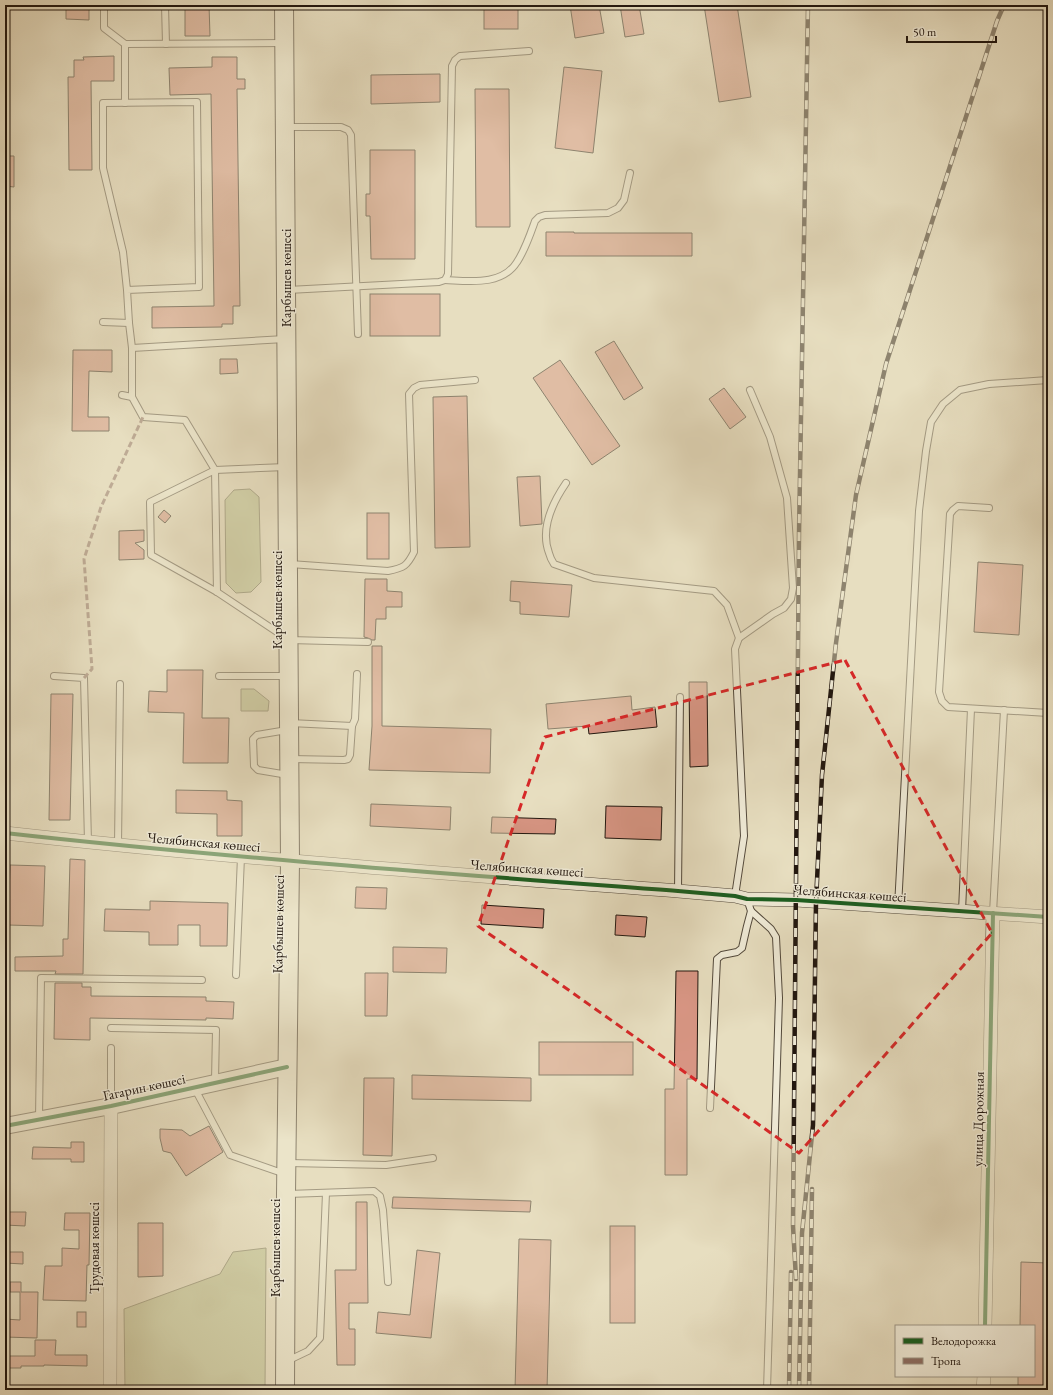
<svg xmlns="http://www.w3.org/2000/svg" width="1053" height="1395" viewBox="0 0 1053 1395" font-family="'EB Garamond',serif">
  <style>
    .green { fill: #bbc08e; stroke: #6e6c4e }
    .building { fill: #d79583; stroke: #22170f }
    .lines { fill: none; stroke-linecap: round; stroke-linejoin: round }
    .service-casing { stroke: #53493b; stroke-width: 8 }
    .minor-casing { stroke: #53493b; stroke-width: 14 }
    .tertiary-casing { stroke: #53493b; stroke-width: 18 }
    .secondary-casing { stroke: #22170f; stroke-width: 20 }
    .service { stroke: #efead6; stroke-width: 6 }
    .minor { stroke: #efead6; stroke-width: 13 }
    .tertiary { stroke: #efead6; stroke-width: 16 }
    .secondary { stroke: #efead6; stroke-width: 18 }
    .rail-casing { stroke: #22170f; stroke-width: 4.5 }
    .rail { stroke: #efead6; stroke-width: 3; stroke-dasharray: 9; stroke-linecap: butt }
    .quiet { stroke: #8d6e63; stroke-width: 3; stroke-dasharray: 6 3; stroke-linecap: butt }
    .cycleway-casing { stroke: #efead6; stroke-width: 6 }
    .cycleway { stroke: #1b5e20; stroke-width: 4 }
    .marked { fill: none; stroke: #d62828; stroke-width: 3; stroke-dasharray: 8 5; stroke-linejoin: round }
    .labels { text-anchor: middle; stroke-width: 3; stroke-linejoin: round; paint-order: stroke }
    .street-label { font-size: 14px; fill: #22170f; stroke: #efead6 }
  </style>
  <rect width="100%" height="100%" fill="#e7dec0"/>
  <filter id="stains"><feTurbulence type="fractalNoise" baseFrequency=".005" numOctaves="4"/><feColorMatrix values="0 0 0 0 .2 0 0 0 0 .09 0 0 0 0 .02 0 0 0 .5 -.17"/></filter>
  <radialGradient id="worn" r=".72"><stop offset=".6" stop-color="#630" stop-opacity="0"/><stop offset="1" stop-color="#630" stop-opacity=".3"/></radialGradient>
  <g class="green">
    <polygon points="250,489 259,497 261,582 251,592 236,593 226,583 225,500 234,490"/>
    <polygon points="241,689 254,689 269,701 268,711 241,711"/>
    <polygon points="266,1248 265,1390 125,1390 124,1309 220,1274 233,1252"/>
  </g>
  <g class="building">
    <polygon points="66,5 89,5 89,20 66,19"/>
    <polygon points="185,5 209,5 210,36 185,36"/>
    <rect x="484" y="5" width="34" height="24"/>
    <polygon points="570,5 599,5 604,33 575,38"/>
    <polygon points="620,5 639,5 644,34 625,37"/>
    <polygon points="704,5 737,5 751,97 719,102"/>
    <polygon points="114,56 114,81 91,81 92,170 69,170 68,77 74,77 74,60 84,60 83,57"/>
    <polygon points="212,57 237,57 237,79 245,79 245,89 237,89 240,306 233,306 233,324 222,324 222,327 152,328 152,307 214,306 211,94 170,95 169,68 212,67"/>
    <polygon points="564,67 602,71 593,153 555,148"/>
    <polygon points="440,74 440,102 371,104 371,75"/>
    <polygon points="475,89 509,89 510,227 476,227"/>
    <polygon points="370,150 415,150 415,259 371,259 370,216 366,216 366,194 370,194"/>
    <polygon points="5,156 14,156 14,187 5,186"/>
    <polygon points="546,232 574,232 574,233 692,233 692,256 546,256"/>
    <rect x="370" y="294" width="70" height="42"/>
    <polygon points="614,341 643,388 624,400 595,352"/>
    <polygon points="73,350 112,350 112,372 89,371 88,417 109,417 109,431 72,431"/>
    <polygon points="220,359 237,359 238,373 220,374"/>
    <polygon points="560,360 620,446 592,465 533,378"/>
    <polygon points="724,388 746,417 730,429 709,399"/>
    <polygon points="467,396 470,547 435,548 433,397"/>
    <polygon points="540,476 542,524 520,526 517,477"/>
    <polygon points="164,510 171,516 165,523 158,517"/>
    <rect x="367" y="513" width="22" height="46"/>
    <polygon points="144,530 144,541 135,543 144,550 144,559 119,560 119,531"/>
    <polygon points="978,562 1023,565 1019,635 974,632"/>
    <polygon points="365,579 387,579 387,591 402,592 402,607 386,607 386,619 376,619 375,640 372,640 368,638 364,637"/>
    <polygon points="511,581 572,585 569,617 520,614 520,602 510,601"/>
    <polygon points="372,646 382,646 382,726 491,729 490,773 369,770 372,726"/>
    <polygon points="167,670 203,670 202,718 229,718 228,763 183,763 184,713 148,712 149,691 167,692"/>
    <polygon points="689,682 707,682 708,766 690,767"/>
    <polygon points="51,694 73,694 70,820 49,820"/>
    <polygon points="631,696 632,710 655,707 657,727 589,734 588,726 548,729 546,704"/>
    <polygon points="176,790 227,791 227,800 242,801 242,836 217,836 217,814 176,813"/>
    <polygon points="371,804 451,807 450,830 370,826"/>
    <polygon points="606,806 662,807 661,840 605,838"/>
    <polygon points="492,817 556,819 555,834 491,833"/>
    <polygon points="70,859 85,860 83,974 55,974 56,971 15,971 15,957 63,956 63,939 68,939"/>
    <polygon points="10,865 45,866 43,926 8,925"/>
    <polygon points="356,887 387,888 386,909 355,908"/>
    <polygon points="150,901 228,903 227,946 200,946 200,925 178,925 178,945 149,945 149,932 104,931 105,909 150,910"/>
    <polygon points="482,905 544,909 543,928 481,924"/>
    <polygon points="616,915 647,917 645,937 615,935"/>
    <polygon points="393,947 447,948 446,973 393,972"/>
    <polygon points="676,971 698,971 697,1079 687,1079 687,1175 665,1175 665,1089 674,1089"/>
    <polygon points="365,973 388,973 387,1016 365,1016"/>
    <polygon points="55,983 82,983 82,987 91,987 91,996 206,997 206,1001 234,1002 233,1019 206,1018 206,1020 90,1018 90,1040 54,1039"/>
    <rect x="539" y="1042" width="94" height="33"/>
    <polygon points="412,1075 531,1078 531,1101 412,1099"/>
    <polygon points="364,1078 394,1078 392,1156 363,1155"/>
    <polygon points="209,1126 223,1152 186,1176 171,1153 163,1151 160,1138 160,1129 182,1130 190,1136"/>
    <polygon points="71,1142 84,1142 84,1162 71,1162 71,1159 32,1159 33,1147 71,1148"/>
    <polygon points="393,1197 531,1201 530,1212 392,1208"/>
    <polygon points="356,1202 367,1202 368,1303 349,1303 349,1329 355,1329 355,1365 337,1365 335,1270 356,1270"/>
    <polygon points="5,1212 26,1212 25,1226 5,1225"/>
    <polygon points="65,1213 90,1213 89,1265 87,1265 86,1301 43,1300 45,1266 62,1266 62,1248 79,1249 79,1230 64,1230"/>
    <polygon points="138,1223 163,1223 163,1276 138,1277"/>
    <rect x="610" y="1226" width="25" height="97"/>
    <polygon points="519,1239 551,1240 547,1390 515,1390"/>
    <polygon points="417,1250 440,1253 431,1338 376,1333 378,1312 410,1315"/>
    <polygon points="5,1252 23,1252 23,1264 5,1263"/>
    <polygon points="1021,1262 1048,1263 1048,1390 1018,1390 1018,1376 1034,1376 1034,1326 1020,1326"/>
    <polygon points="10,1282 21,1282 21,1292 38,1292 37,1338 5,1337 5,1319 20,1320 20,1292 10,1292"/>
    <rect x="77" y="1312" width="9" height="15"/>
    <polygon points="35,1340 56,1340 55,1355 87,1355 87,1366 44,1365 44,1366 21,1366 21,1368 5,1368 5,1356 35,1356"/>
  </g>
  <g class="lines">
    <g class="service-casing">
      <g id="service">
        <polyline points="104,5 104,28 125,44"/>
        <polyline points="165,5 166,44"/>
        <polyline points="125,103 125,44 283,43"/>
        <polyline points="287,127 341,127 348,130 351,135 358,334"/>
        <path d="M445 280C470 281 502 286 517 262 525 250 530 235 535 221L539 217 545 215 608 213 618 208 624 200 630 173"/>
        <polyline points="288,290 439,282 445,280 448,274 452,66 455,60 460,56 529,51"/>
        <polyline points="103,322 129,323"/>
        <polyline points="132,348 285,339"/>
        <polyline points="122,395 132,397 132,348 129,323 127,290 199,287 197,102 103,103 103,168 123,252 127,290"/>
        <polyline points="132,397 143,417 185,420 215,470 217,592"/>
        <polyline points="286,467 215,470 150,502 151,555 217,592 289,640 368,642"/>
        <path d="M566 483C553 502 540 529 549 553 550 557 552 561 554 564L594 578 714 591 727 605 739 638"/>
        <polyline points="989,508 958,506 953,510 950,514 939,692 942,701 948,707 1048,713"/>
        <path d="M290 564 388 571C404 568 407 566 414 552L409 394 414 388 420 385 475 380"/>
        <polyline points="54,676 84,678 88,842"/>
        <polyline points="219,676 287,676"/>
        <polyline points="290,723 352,726"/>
        <polyline points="287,730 257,735 253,739 254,766 258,770 288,775"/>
        <polyline points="291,759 344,760 348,759 350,755 352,726 355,719 357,674"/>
        <polyline points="118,845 120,684"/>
        <polyline points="678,891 680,697"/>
        <polyline points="735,896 744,836 735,649 739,638 773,614 784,608 791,599 793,588 787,498 770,437 750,390"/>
        <polyline points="747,899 751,911 771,929 776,937 779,998 767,1390"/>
        <polyline points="898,907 919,511 926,451 931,422 943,404 960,390 989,384 1048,380"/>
        <polyline points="962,911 971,709"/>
        <polyline points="993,913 1004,710"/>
        <polyline points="236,975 241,857"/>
        <polyline points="111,1028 216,1030 215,1081"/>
        <polyline points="195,1089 230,1155 285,1174"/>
        <polyline points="111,1106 111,1048"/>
        <polyline points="710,1108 717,959 722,955 737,952 742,948 747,926 751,911"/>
        <polyline points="39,1118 41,978 202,980"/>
        <polyline points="288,1163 386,1165 433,1158"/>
        <polyline points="288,1194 374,1191 380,1196 383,1210 388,1282"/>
        <polyline points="287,1361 308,1351 320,1338 326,1193"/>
      </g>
    </g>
    <g class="minor-casing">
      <g id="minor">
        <path d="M5 833C229 858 453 874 678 891L735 896 747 899 796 900 1048 917"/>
        <polyline points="985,1326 993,913"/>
        <polyline points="110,1390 111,1106"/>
        <polyline points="983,1390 984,1376"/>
      </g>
    </g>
    <g class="tertiary-casing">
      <polyline id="tertiary" points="5,1126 111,1106 287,1067"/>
    </g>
    <g class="secondary-casing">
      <polyline id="secondary" points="284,5 290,861 286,1194 285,1390"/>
    </g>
    <use href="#service" class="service"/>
    <use href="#minor" class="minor"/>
    <use href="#tertiary" class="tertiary"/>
    <use href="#secondary" class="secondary"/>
    <g class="rail-casing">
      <g id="rail">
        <polyline points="796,1279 793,1226 799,534 808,5"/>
        <polyline points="789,1390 791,1272"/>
        <polyline points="799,1390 802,1233 813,1125 816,902 822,775 836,643 856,495 886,364 997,21 1004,5"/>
        <polyline points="809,1390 812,1189"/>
      </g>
    </g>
    <use href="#rail" class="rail"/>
    <polyline class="quiet" points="84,678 92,669 84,559 101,507 143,417"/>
    <g class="cycleway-casing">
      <g id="cycleway">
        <path d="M5 833C229 858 453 874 678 891L735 896 747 899 796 900 1048 917"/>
        <polyline points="5,1126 111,1106 287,1067"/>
        <polyline points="985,1326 993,913"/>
      </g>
    </g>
    <use href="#cycleway" class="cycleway"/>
  </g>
  <path d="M0 0H1053V1395H0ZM845 660 992 933 799 1153 478 926 545 737Z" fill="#e7dec0" fill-opacity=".55" fill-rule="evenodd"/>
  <path class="marked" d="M845 660 992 933 799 1153 478 926 545 737Z"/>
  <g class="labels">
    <g class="street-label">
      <text transform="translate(286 278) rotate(-90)" y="5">Карбышев көшесі</text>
      <text transform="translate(277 600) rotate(-90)" y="5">Карбышев көшесі</text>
      <text transform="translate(204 842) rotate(5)" y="5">Челябинская көшесі</text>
      <text transform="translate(527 868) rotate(4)" y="5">Челябинская көшесі</text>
      <text transform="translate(850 893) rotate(4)" y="5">Челябинская көшесі</text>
      <text transform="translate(278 924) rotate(-89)" y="5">Карбышев көшесі</text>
      <text transform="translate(144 1087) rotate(-12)" y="5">Гагарин көшесі</text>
      <text transform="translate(978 1119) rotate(-89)" y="5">улица Дорожная</text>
      <text transform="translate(94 1248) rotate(-90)" y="5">Трудовая көшесі</text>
      <text transform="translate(275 1248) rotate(-90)" y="5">Карбышев көшесі</text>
    </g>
  </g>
  <rect width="1053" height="1395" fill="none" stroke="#e7dec0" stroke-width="20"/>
  <rect x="6" y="6" width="1041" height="1383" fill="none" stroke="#22170f" stroke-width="2"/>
  <rect x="10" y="10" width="1033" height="1375" fill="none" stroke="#22170f"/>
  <rect x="895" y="1325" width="140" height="52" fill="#efead6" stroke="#9d9686"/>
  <rect x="903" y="1338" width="20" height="6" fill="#1b5e20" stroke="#9d9686"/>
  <text x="931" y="1345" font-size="12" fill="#22170f">Велодорожка</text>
  <rect x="903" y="1358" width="20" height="6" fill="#8d6e63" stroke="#9d9686"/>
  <text x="931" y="1365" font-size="12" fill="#22170f">Тропа</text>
  <path d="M907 36v6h89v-6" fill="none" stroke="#22170f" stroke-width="2"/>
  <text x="913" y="36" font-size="12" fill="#22170f" stroke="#efead6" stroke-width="3" paint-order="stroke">50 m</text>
  <rect width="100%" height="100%" filter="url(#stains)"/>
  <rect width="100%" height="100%" fill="url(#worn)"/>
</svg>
